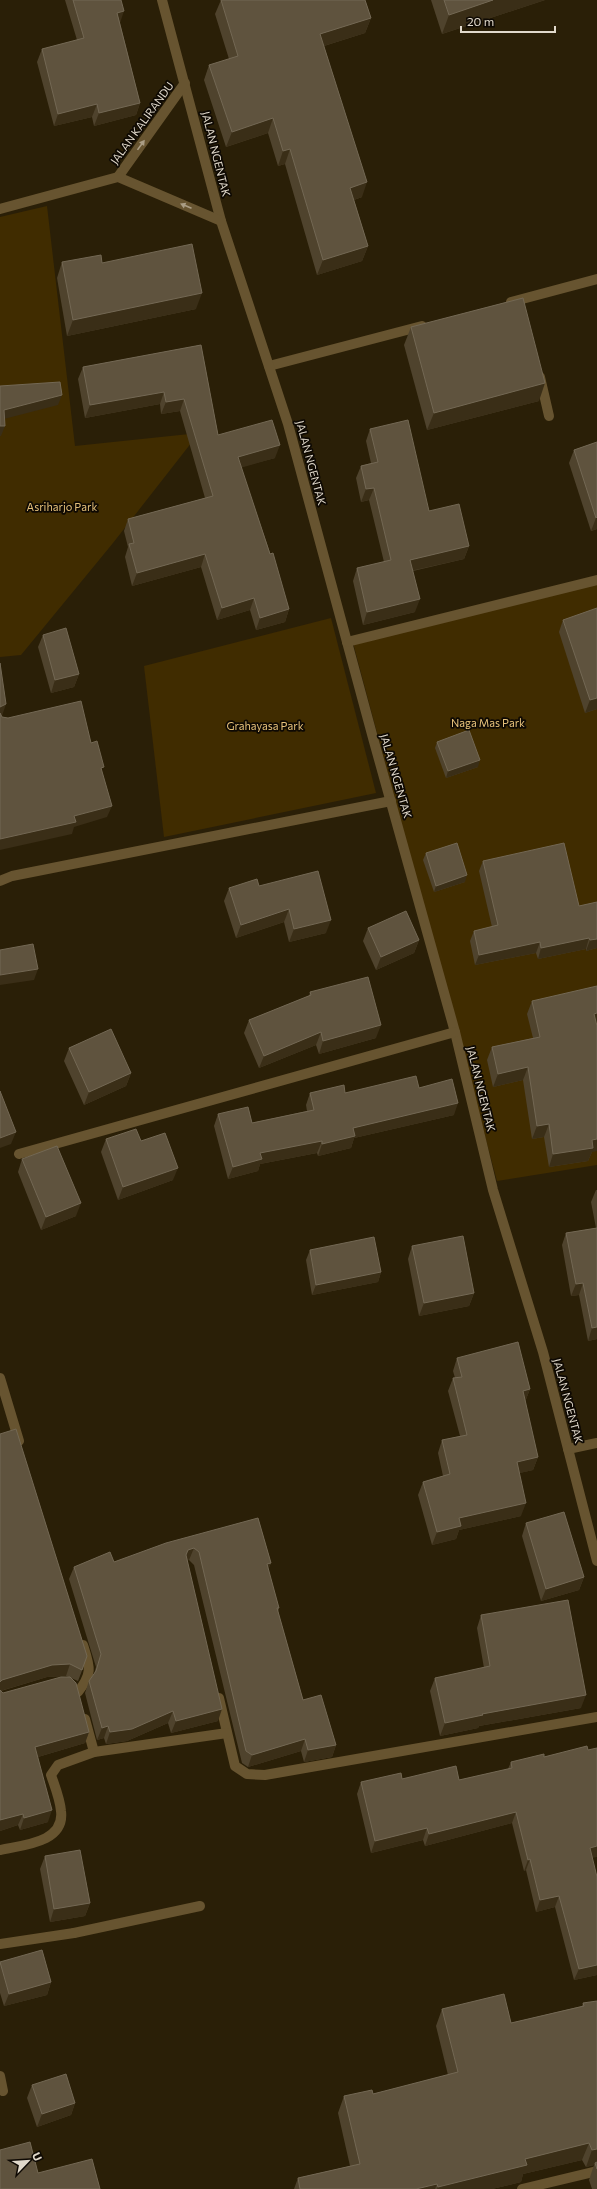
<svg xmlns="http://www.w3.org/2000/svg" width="597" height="2189" viewBox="0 0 597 2189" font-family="Commissioner,sans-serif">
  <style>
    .green { fill: #402c00 }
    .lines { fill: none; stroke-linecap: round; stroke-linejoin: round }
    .service { stroke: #675430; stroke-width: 10 }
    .minor { stroke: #675430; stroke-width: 10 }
    .wall { fill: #4f432d; fill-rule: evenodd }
    .shaded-wall { fill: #3a2e17 }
    .building { fill: #5f533e; stroke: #736854 }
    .oneway { fill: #aa9d85 }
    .labels { text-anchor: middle; stroke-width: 3.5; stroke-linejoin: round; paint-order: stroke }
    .street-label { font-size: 11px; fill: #e1d9cb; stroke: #0e0903 }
    .park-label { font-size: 11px; fill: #e6c17a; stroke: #0e0903 }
  </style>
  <rect width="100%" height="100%" fill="#2a1f07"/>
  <g class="green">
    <polygon points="47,206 75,446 199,433 113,543 21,655 0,657 0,217"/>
    <polygon points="597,581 597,1165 497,1181 353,643"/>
    <polygon points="331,618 376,793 164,837 144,666"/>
  </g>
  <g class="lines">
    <g class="service">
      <polyline points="511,302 597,279"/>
      <polyline points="269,366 422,326"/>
      <polyline points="540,377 549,416"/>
      <polyline points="0,1378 19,1441"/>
      <path d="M78 1692C93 1673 90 1667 83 1645"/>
      <polyline points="74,1933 200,1906"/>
    </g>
    <g class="minor">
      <polyline points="162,0 221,221 288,424 373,738 455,1032 493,1190 543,1352 597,1561"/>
      <polyline points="118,177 185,83"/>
      <polyline points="0,209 118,177 221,221"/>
      <polyline points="347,642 597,580"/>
      <polyline points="0,881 12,876 391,801"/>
      <polyline points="19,1154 455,1032"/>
      <polyline points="568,1449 597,1443"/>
      <polyline points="219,1698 235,1766 247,1774 265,1775 597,1717"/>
      <polyline points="85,1719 94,1752"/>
      <path d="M0 1850C22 1845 65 1843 61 1811 60 1799 55 1787 51 1775L58 1765 94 1752 227 1733"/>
      <polyline points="0,1944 74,1933"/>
      <polyline points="0,2076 3,2091"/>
      <polyline points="522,2189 597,2171"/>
    </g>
  </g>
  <g class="wall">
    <polygon points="65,0 121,0 120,23 140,103 136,115 94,126 92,117 54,126 37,62 42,49 77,40"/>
    <polygon points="221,0 365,0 371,18 365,33 324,46 362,197 354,200 368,246 362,261 317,275 285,164 278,166 268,133 226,147 204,80 209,65 229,59 215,14"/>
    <polygon points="431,0 545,0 442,34"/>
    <polygon points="62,262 102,263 196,309 67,336 57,278"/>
    <polygon points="411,327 539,401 427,430 404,345"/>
    <polygon points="201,345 218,435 275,458 241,467 289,609 285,622 256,630 250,610 217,620 201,567 132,586 125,557 128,547 124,531 128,519 205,498 180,411 161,414 160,404 85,418 78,379 83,367"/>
    <polygon points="370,429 429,511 469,546 464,559 413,571 415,612 363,625 353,581 357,568 384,562 369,500 361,502 356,478 361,466 371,463 366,441"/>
    <polygon points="597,442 597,529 591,531 569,463 574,450"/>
    <polygon points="563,620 597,709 585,713 559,632"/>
    <polygon points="43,635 79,674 74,687 51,693 38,647"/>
    <polygon points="437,742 478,767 446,778 435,748"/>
    <polygon points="426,853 465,882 434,892 423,860"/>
    <polygon points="483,861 579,906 597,902 597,948 586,951 586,949 538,959 536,953 475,965 470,941 474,931 492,927 479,871"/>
    <polygon points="259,886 326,933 289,942 284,922 236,938 224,901 229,888"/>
    <polygon points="368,928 419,940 414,953 376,970 363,941"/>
    <polygon points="310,992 376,1038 319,1054 316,1045 259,1068 244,1033 249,1020 309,996"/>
    <polygon points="532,1001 592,1152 588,1161 549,1167 544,1137 532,1139 523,1080 493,1087 487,1060 492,1047 533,1038 527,1014"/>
    <polygon points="69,1048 131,1073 126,1086 84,1105 64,1061"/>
    <polygon points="419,1088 454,1115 354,1138 351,1148 318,1156 317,1153 260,1164 258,1171 228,1179 214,1126 218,1114 252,1123 307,1111 306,1105 310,1093 345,1093"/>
    <polygon points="106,1139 141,1141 173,1180 118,1200 101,1152"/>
    <polygon points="22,1159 76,1216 41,1230 18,1172"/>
    <polygon points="596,1190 597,1190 597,1339 588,1341 579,1295 571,1296 562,1245 566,1233 596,1228 591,1202"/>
    <polygon points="412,1246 474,1293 469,1306 419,1316 408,1259"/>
    <polygon points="310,1250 381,1272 378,1282 312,1295 306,1260"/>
    <polygon points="457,1358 530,1389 525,1402 538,1457 533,1470 519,1473 521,1516 459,1530 456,1539 432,1545 418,1495 423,1482 443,1476 438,1453 442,1440 460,1436 448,1391 453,1378 455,1378 453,1371"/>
    <path d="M0 1434 83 1668 78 1681 71 1678 89 1732 85 1743 38 1757 48 1822 20 1830 18 1825 0 1831ZM66 1676 69 1677 3 1693 1 1691 47 1677Z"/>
    <polygon points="258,1518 271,1563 268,1569 279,1608 278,1612 303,1700 336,1745 332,1757 304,1762 301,1751 248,1767 242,1763 194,1565 189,1560 187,1560 218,1721 171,1733 168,1723 127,1741 106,1744 104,1738 97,1740 85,1693 89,1681 94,1674 96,1667 69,1579 74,1567 114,1562"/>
    <polygon points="526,1523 584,1577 579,1590 541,1601 522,1536"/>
    <polygon points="481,1615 581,1708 479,1726 478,1728 440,1736 430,1691 435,1678 484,1668 477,1628"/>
    <polygon points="544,1757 592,1858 597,1877 597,1975 574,1980 555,1907 536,1912 526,1870 524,1871 512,1823 425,1846 423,1840 371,1853 357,1794 361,1782 402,1779 459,1780 508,1769 511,1762"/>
    <polygon points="45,1856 90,1903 85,1916 50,1922 40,1869"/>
    <polygon points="0,1962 51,1982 47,1995 4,2006 0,1993"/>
    <polygon points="597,2001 597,2189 592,2189 589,2180 594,2165 586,2167 582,2160 523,2174 521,2182 492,2189 294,2189 298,2178 350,2166 338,2113 344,2096 373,2094 448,2075 436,2026 442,2009 511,2023 582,2006 583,2003"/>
    <polygon points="32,2085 75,2103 71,2115 37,2127 27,2098"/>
  </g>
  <g class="shaded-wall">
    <polygon points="493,0 545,0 442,34 449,15"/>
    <polygon points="124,11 120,23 117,13"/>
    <polygon points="371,18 365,33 314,49 320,34"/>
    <polygon points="140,103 136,115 94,126 99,113"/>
    <polygon points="97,104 92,117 54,126 58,114"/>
    <polygon points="273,118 268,133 226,147 232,132"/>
    <polygon points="290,149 285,164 278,166 283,151"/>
    <polygon points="367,182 362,197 345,203 350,188"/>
    <polygon points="368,246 362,261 317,275 323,260"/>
    <polygon points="202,293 196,309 67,336 73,320"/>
    <polygon points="545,383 539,401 427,430 434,413"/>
    <polygon points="164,392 160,404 85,418 90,405"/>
    <polygon points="62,395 58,405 0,420 4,410"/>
    <polygon points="184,399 180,411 161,414 166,402"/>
    <polygon points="0,426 5,426 1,436 0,436"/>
    <polygon points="280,445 275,458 233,470 238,457"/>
    <polygon points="374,488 369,500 361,502 366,489"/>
    <polygon points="597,517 597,529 591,531 596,518"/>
    <polygon points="469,546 464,559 406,572 410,560"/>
    <polygon points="205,554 201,567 132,586 137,573"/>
    <polygon points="254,598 250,610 217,620 222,608"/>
    <polygon points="420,599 415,612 363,625 367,612"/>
    <polygon points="289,609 285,622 256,630 260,618"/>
    <polygon points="79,674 74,687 51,693 55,680"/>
    <polygon points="597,698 597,709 585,713 590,700"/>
    <polygon points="6,704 2,716 0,717 0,707"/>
    <polygon points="480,760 478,767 446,778 448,771"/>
    <polygon points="112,806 107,817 74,827 72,834 0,850 0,839 74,816"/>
    <polygon points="467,875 465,882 434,892 436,886"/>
    <polygon points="289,909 284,922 236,938 241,925"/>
    <polygon points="331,920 326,933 289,942 294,929"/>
    <polygon points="589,938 586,949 538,959 541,948"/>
    <polygon points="597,939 597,948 586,951 590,940"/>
    <polygon points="419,940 414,953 376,970 381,957"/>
    <polygon points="540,942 536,953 475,965 479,955"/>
    <polygon points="38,969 34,980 0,985 0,975"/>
    <polygon points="597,1013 597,1025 594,1014"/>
    <polygon points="381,1025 376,1038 319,1054 323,1041"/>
    <polygon points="321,1032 316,1045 259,1068 264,1056"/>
    <polygon points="528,1067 523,1080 493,1087 498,1074"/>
    <polygon points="131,1073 126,1086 84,1105 89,1092"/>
    <polygon points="458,1103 454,1115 354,1138 351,1148 318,1156 322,1144 353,1128"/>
    <polygon points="549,1124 544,1137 532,1139 537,1126"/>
    <polygon points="16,1132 11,1144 0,1148 0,1138"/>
    <polygon points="597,1139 597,1151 592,1152 588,1161 549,1167 553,1154 592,1140"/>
    <polygon points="322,1141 317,1153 260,1164 258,1171 228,1179 233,1167 260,1153"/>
    <polygon points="178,1168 173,1180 118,1200 123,1187"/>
    <polygon points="81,1203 76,1216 41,1230 46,1217"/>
    <polygon points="381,1272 378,1282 312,1295 316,1285"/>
    <polygon points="583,1283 579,1295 571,1296 576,1284"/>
    <polygon points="474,1293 469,1306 419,1316 424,1303"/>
    <polygon points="597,1327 597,1339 588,1341 592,1328"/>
    <polygon points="530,1389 525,1402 523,1391"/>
    <polygon points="538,1457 533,1470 512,1475 517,1462"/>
    <polygon points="526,1503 521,1516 459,1530 456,1539 432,1545 437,1532 459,1518"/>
    <polygon points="194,1548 189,1560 183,1562 188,1550"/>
    <polygon points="271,1563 266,1575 267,1564"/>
    <polygon points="584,1577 579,1590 541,1601 546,1589"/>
    <polygon points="70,1664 66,1676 47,1677 0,1691 0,1682 2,1680 52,1665"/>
    <polygon points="586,1695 581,1708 479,1726 478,1728 440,1736 445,1723 482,1714"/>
    <polygon points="222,1709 218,1721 171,1733 176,1721"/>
    <polygon points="173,1711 168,1723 127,1741 106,1744 110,1732"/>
    <polygon points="108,1726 104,1738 97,1740 102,1728"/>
    <polygon points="89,1732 85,1743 31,1759 35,1747"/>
    <polygon points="305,1739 301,1751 248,1767 252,1755"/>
    <polygon points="336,1745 332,1757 304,1762 308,1750"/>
    <polygon points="52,1810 48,1822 20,1830 24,1818"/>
    <polygon points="516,1812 512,1823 425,1846 429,1834"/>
    <polygon points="23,1814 18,1825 0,1831 0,1820"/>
    <polygon points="427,1828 423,1840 371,1853 375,1841"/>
    <polygon points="597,1846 597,1857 586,1859 590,1848"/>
    <polygon points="530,1859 526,1870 524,1871 528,1860"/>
    <polygon points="559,1896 555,1907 536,1912 540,1900"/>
    <polygon points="90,1903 85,1916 50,1922 54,1909"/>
    <polygon points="597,1965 597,1975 574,1980 579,1969"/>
    <polygon points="51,1982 47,1995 4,2006 9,1994"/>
    <polygon points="75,2103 71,2115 37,2127 42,2114"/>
    <polygon points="589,2143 582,2160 523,2174 521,2182 492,2189 437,2189 438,2187 525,2159"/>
    <polygon points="597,2149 597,2162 596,2165 595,2163 594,2165 586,2167 592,2150"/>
    <polygon points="437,2184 435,2189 416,2189"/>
  </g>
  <g class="building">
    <polygon points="73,0 121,0 124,11 117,13 140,103 99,113 97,104 58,114 42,49 84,38"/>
    <polygon points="221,0 365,0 371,18 320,34 367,182 350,188 368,246 323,260 290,149 283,151 273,118 232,132 209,65 238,56"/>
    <polygon points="444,0 493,0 449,15"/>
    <polygon points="192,244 202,293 73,320 62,262 101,255 102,263"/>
    <polygon points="523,298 545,383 434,413 411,327"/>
    <polygon points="201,345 218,435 272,420 280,445 238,457 270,554 273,553 289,609 260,618 254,598 222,608 205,554 137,573 129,544 134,543 128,519 213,496 184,399 166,402 164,392 90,405 83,367"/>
    <polygon points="60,382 62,395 4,410 5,426 0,426 0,386"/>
    <polygon points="408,420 429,511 459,504 469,546 410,560 420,599 367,612 357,568 391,560 374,488 366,489 361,466 378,462 370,429"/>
    <polygon points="597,442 597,517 596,518 574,450"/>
    <polygon points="597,608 597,698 590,700 563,620"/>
    <polygon points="66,628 79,674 55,680 43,635"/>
    <polygon points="0,663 6,704 0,707"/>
    <polygon points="81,701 91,743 97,741 104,767 101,768 112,806 74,816 76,822 0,839 0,713 2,717 8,718"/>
    <polygon points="469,730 480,760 448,771 437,742"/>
    <polygon points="457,843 467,875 436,886 426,853"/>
    <polygon points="564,843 579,906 597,902 597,939 590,940 589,938 541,948 540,942 479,955 474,931 498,925 483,861"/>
    <polygon points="318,871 331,920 294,929 289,909 241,925 229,888 257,879 259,886"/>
    <polygon points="406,911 419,940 381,957 368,928"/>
    <polygon points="33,944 38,969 0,975 0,950"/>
    <polygon points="368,977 381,1025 323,1041 321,1032 264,1056 249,1020 311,995 310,992"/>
    <polygon points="597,986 597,1013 594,1014 597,1026 597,1139 592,1140 593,1148 553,1154 549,1124 537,1126 528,1067 498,1074 492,1047 540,1037 532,1001"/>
    <polygon points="111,1029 131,1073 89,1092 69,1048"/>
    <polygon points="416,1076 419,1088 452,1079 458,1103 353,1128 355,1136 322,1144 322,1141 260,1153 262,1159 233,1167 218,1114 248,1107 252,1123 314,1110 310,1093 344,1085 345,1093"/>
    <polygon points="0,1091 16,1132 0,1138"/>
    <polygon points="136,1129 141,1141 165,1133 178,1168 123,1187 106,1139"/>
    <polygon points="57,1146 81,1203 46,1217 22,1159"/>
    <polygon points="597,1228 597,1327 592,1328 583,1283 576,1284 566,1233"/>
    <polygon points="463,1236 474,1293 424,1303 412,1246"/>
    <polygon points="374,1237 381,1272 316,1285 310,1250"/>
    <polygon points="518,1342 530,1389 523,1391 538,1457 517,1462 526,1503 459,1518 461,1526 437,1532 423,1482 450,1474 442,1440 467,1435 453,1378 462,1377 457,1358"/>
    <polygon points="16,1429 87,1656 82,1670 70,1664 52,1665 2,1680 0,1682 0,1434"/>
    <polygon points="564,1512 584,1577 546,1589 526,1523"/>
    <polygon points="258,1518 271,1563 267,1564 279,1608 277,1608 303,1700 321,1695 336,1745 308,1750 305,1739 252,1755 246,1751 199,1552 194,1548 188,1550 186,1555 222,1709 176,1721 173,1711 132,1729 110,1732 108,1726 102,1728 89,1681 96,1671 101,1654 74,1567 110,1552 114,1562 166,1543"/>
    <polygon points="568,1600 586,1695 482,1714 483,1715 445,1723 435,1678 490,1666 481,1615"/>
    <polygon points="61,1677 70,1677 76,1683 89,1732 35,1747 52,1810 24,1818 23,1814 0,1820 0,1690 3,1693"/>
    <polygon points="587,1746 588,1750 597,1748 597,1846 590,1848 597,1877 597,1965 579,1969 559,1896 540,1900 530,1859 528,1860 516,1812 429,1834 427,1828 375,1841 361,1782 401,1773 402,1779 456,1766 459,1780 512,1768 511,1762 544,1754 544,1757"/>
    <polygon points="80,1850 90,1903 54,1909 45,1856"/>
    <polygon points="42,1950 51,1982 9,1994 0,1962"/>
    <polygon points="504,1994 511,2023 584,2006 583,2003 597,2001 597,2149 592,2150 589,2143 525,2159 527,2165 438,2187 437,2184 416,2189 300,2189 298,2178 360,2164 344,2096 372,2090 373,2094 458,2072 442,2009"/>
    <polygon points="66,2074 75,2103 42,2114 32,2085"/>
    <polygon points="30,2142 38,2173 92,2159 100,2189 0,2189 0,2150"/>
    <polygon points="597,2162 597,2169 595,2163"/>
  </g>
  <defs><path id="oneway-solid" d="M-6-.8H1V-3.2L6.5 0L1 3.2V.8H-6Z"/></defs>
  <g class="oneway">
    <use href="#oneway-solid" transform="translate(141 145) rotate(-54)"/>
    <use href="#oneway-solid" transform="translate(186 206) rotate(-157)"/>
  </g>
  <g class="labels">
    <g class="street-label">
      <text transform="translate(142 123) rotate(-54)" y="4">JALAN KALIRANDU</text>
      <text transform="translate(216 154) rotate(76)" y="4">JALAN NGENTAK</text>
      <text transform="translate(311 463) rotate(75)" y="4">JALAN NGENTAK</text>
      <text transform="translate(396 776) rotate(74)" y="4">JALAN NGENTAK</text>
      <text transform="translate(481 1089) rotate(76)" y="4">JALAN NGENTAK</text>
      <text transform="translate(568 1401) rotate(75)" y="4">JALAN NGENTAK</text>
    </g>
    <g class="park-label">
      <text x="62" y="511">Asriharjo Park</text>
      <text x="488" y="727">Naga Mas Park</text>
      <text x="265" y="730">Grahayasa Park</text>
    </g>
  </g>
  <g transform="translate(28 2161) rotate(65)" stroke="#0e0903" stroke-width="3" paint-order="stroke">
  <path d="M0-3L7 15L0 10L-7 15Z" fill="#e1d9cb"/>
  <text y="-6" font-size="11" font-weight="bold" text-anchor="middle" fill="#e1d9cb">U</text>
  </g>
  <path d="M461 26v6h94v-6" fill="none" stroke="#e1d9cb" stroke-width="2"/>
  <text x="467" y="26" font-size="12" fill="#e1d9cb" stroke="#0e0903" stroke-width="3" paint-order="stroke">20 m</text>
</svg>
